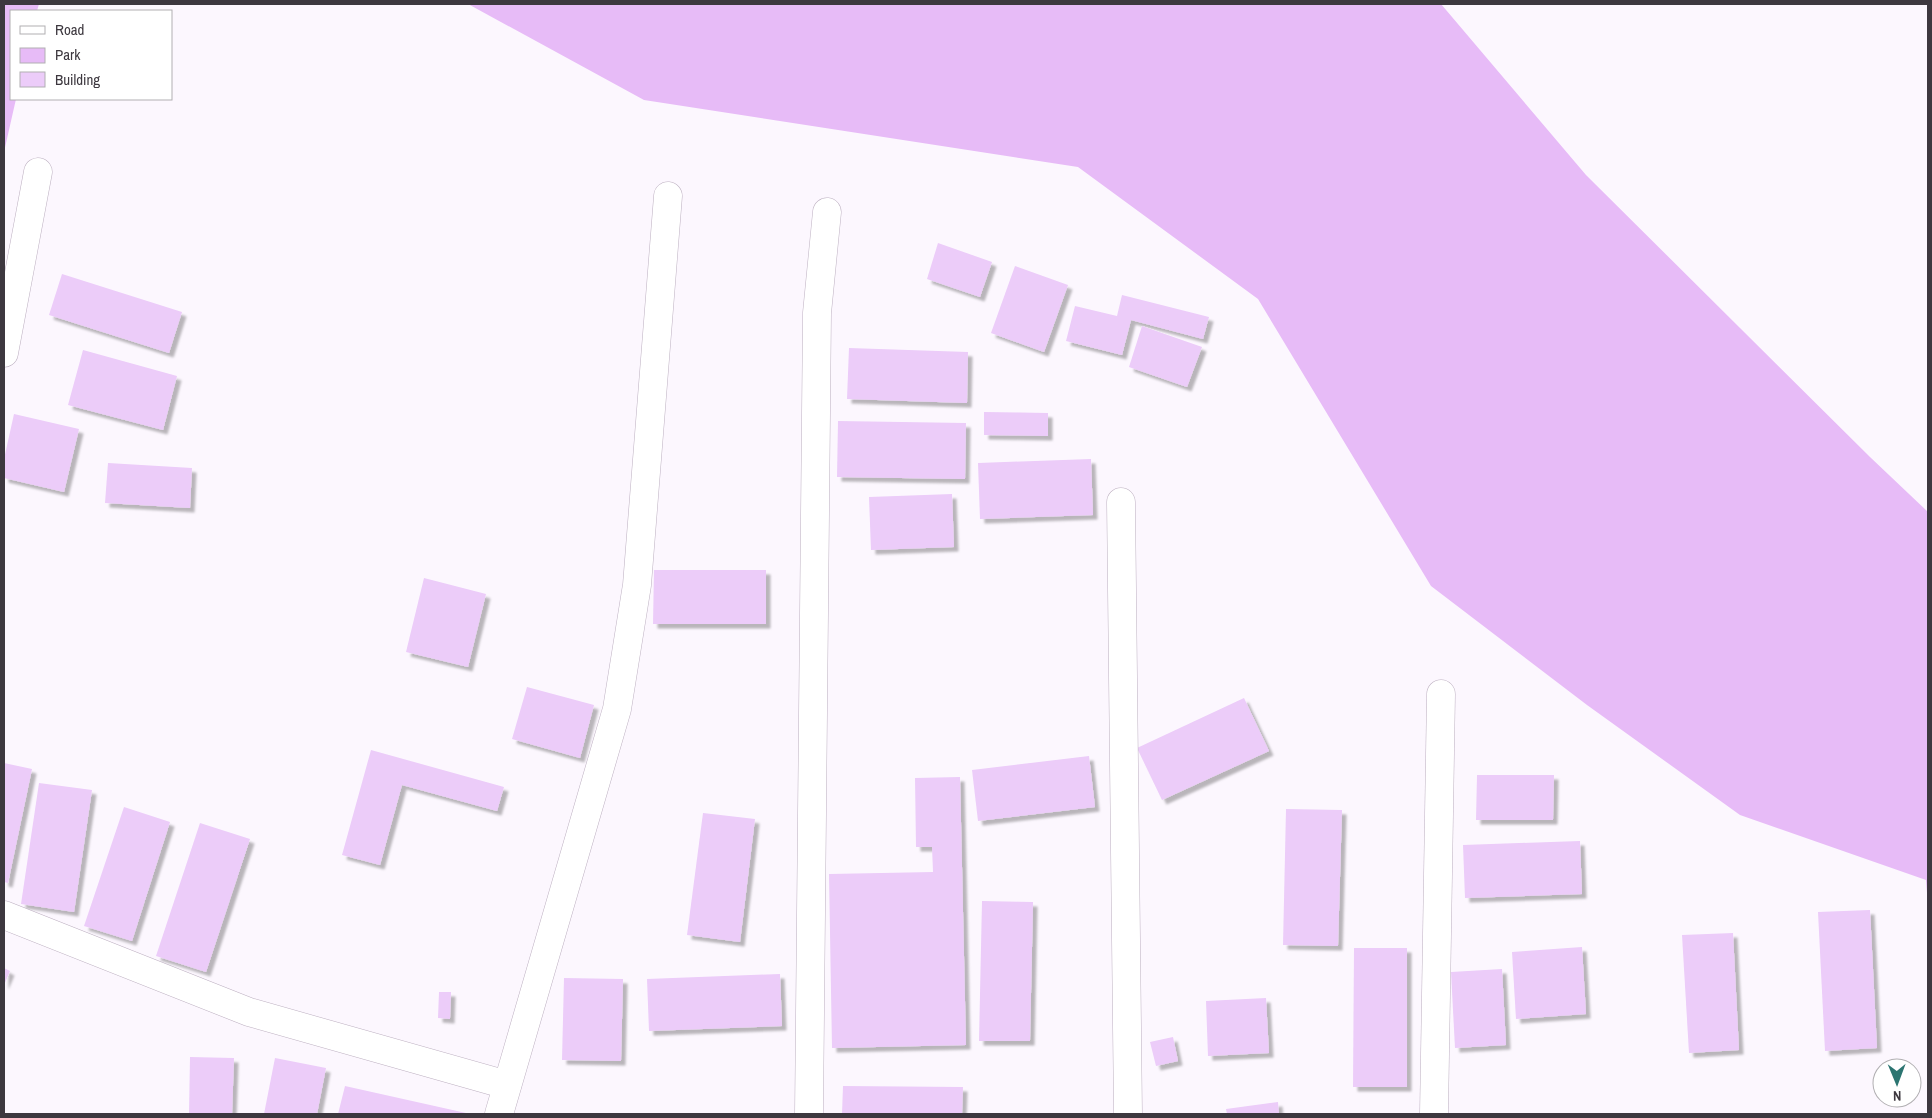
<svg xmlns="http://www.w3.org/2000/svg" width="1932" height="1118" viewBox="0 0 1932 1118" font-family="'Archivo Narrow',sans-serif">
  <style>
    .green { fill: #e7bbf7 }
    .building { fill: #ecccf9; filter: url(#shadow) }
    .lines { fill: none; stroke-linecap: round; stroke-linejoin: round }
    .street-casing { stroke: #bdb0c1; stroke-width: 29 }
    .street { stroke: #fff; stroke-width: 28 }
  </style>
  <defs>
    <filter id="shadow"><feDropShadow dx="4.5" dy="4.5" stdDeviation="1" flood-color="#0004"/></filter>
  </defs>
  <rect width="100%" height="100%" fill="#fcf7fe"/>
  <g class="green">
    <polygon points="4,4 39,4 37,11 11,11 11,99 16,99 4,152"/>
    <polygon points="468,4 1441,4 1586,175 1870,457 1928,512 1928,906 1926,880 1740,815 1587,705 1431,586 1258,299 1078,167 644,100"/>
  </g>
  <g class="building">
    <polygon points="938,243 992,262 980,297 927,279"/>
    <polygon points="1015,266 1068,285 1044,352 991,333"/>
    <polygon points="62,274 182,312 169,353 49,315"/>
    <polygon points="1122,295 1209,317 1203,339 1131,320 1122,355 1066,341 1075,306 1117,316"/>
    <polygon points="1142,326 1202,347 1187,387 1129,367"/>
    <polygon points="849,348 968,352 967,403 847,399"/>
    <polygon points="83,350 177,376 163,430 68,405"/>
    <polygon points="984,412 1048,413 1048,436 984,435"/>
    <polygon points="14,414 79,429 64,492 4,478 4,459"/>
    <polygon points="838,421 966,423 965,479 837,477"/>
    <polygon points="1091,459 1093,515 980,519 978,463"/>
    <polygon points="108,463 192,468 190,508 105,503"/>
    <polygon points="952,494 954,547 871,550 869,497"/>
    <polygon points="654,570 766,570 766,624 653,624"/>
    <polygon points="424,578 486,594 468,667 406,652"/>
    <polygon points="527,687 594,705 580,758 512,739"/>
    <polygon points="1244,698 1269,751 1162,800 1137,748"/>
    <polygon points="371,750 504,787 497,811 402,785 380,865 342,855"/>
    <polygon points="1089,756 1095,807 978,821 972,770"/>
    <polygon points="4,763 32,769 8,883 4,882"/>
    <polygon points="1477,775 1554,775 1553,820 1476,820"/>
    <polygon points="960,777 966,1045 832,1048 829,874 933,872 932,847 916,847 915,778"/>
    <polygon points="39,783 92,790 74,912 21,904"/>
    <polygon points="124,807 170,822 132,941 84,926"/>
    <polygon points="1286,809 1342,810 1338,946 1283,945"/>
    <polygon points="703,813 755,819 740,942 687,935"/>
    <polygon points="200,823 250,839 206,972 156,956"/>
    <polygon points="1580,841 1582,894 1465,898 1463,845"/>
    <polygon points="982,901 1033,902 1030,1041 979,1041"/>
    <polygon points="1870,910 1877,1048 1825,1051 1818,912"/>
    <polygon points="1733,933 1739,1050 1689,1053 1682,935"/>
    <polygon points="1582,947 1586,1014 1516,1019 1512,952"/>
    <polygon points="1354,948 1407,948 1407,1087 1353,1087"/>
    <polygon points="4,968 10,971 4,985"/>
    <polygon points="1502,969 1506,1045 1455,1048 1451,972"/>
    <polygon points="780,974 782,1026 649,1031 647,979"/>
    <polygon points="564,978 623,979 621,1061 562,1060"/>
    <polygon points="439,992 451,992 450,1019 438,1018"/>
    <polygon points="1266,998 1269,1053 1208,1056 1206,1001"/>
    <polygon points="1173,1037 1178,1061 1156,1066 1150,1042"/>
    <polygon points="190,1057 234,1058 232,1114 189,1114"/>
    <polygon points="275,1058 326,1068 317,1114 264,1114"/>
    <polygon points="345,1086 466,1113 466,1114 338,1114"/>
    <polygon points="843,1086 963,1087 962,1114 842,1114"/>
    <polygon points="1278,1102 1279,1114 1227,1114 1226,1109"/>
  </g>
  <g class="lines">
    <g class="street-casing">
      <g id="street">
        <polyline points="4,353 38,172"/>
        <polyline points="1121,502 1128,1114"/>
        <polyline points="4,915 249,1012 507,1085"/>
        <polyline points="499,1114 617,709 637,585 668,196"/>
        <polyline points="809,1114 817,313 827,212"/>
        <polyline points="1434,1114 1441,694"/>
      </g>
    </g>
    <use href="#street" class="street"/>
  </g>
  <rect width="1932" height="1118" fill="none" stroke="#3d383f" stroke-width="10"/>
  <rect x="10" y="10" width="162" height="90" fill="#ffffff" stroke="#b1afb2"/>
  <rect x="20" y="26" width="25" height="8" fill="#ffffff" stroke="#b1afb2"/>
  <text x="55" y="35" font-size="15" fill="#3d383f">Road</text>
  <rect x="20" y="48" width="25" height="15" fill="#e7bbf7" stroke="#b1afb2"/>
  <text x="55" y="60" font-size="15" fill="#3d383f">Park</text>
  <rect x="20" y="72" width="25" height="15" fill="#ecccf9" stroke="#b1afb2"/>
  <text x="55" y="85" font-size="15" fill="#3d383f">Building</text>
  <g transform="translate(1897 1083) rotate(179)"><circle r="24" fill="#ffffff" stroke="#b1afb2"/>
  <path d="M0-4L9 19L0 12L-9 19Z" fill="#2c7571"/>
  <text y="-8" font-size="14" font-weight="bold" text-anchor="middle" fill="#3d383f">N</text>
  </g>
</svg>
